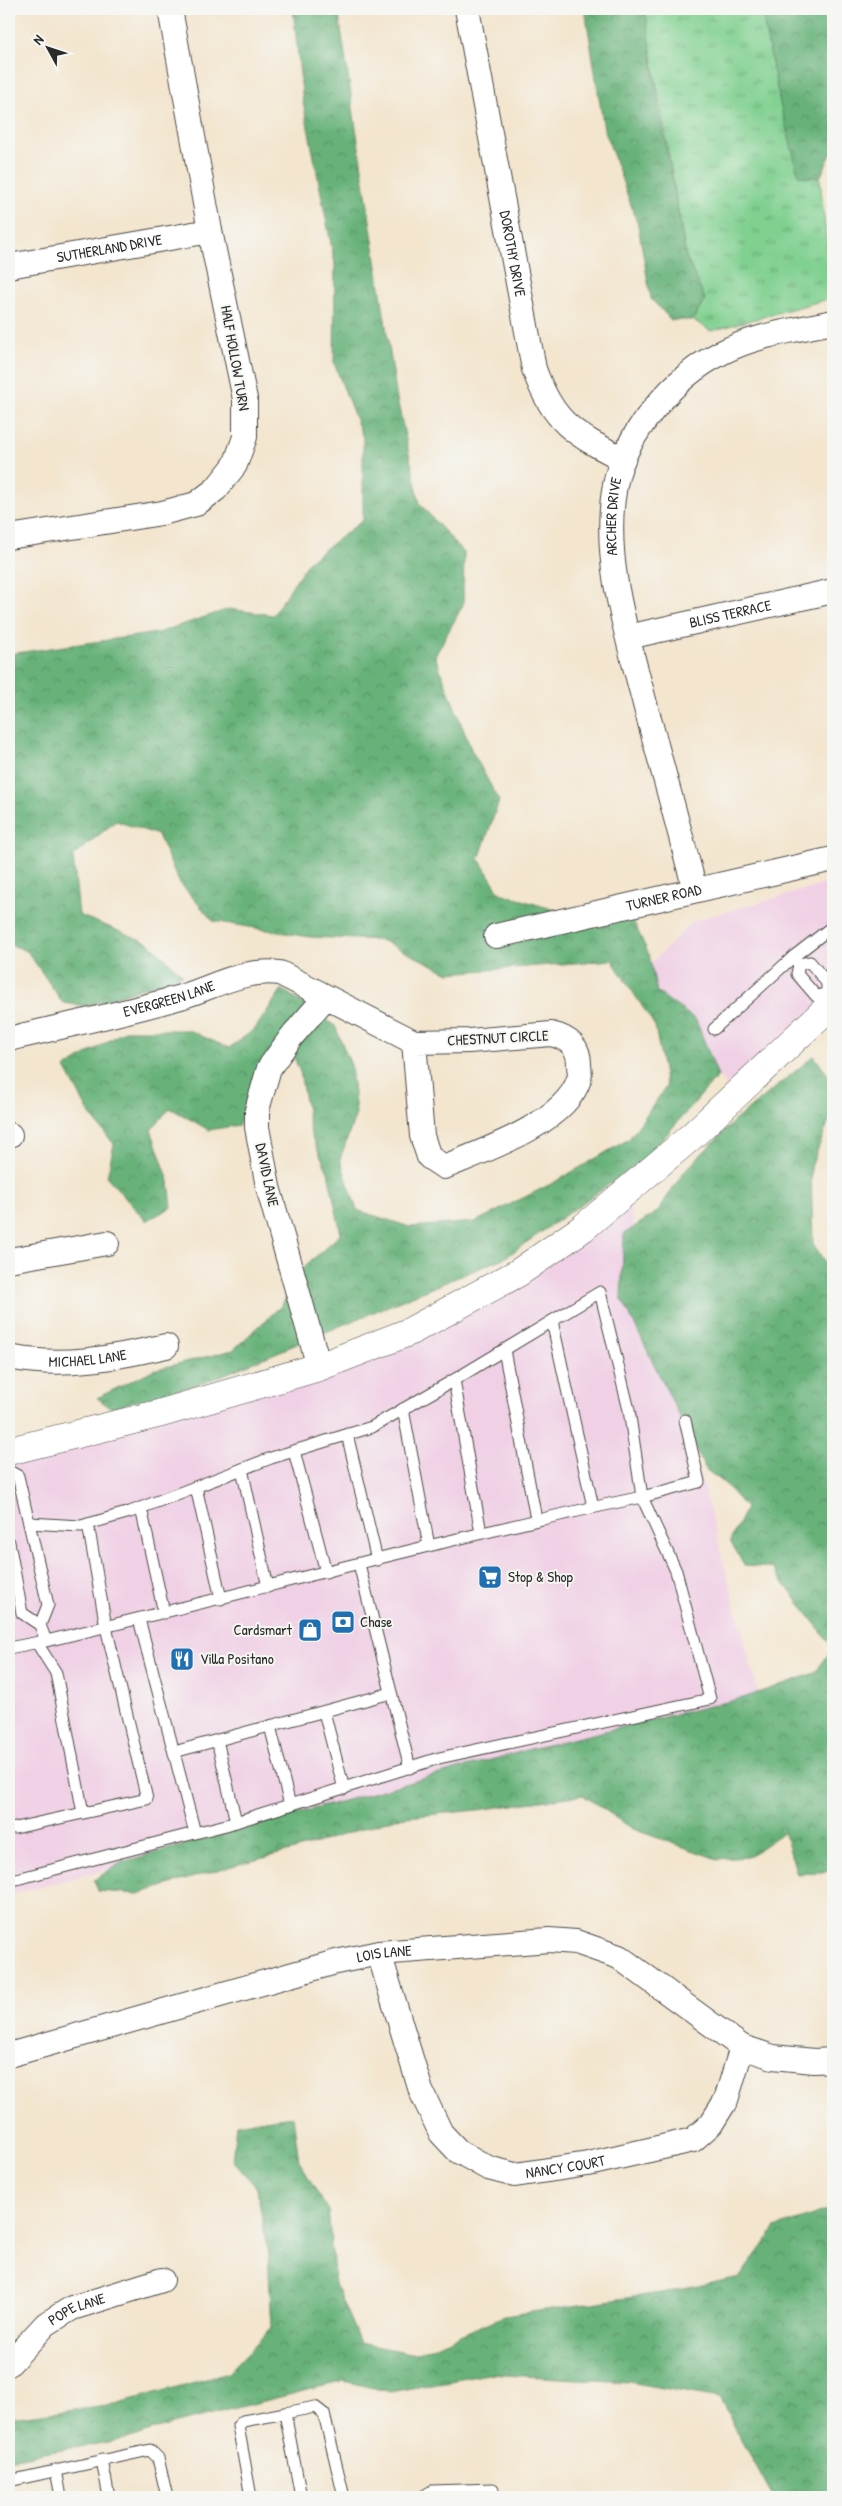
<svg xmlns="http://www.w3.org/2000/svg" width="842" height="2506" viewBox="0 0 842 2506" font-family="'Patrick Hand',sans-serif">
  <style>
    .built { fill: #f0d0e5 }
    .grass { fill: url(#grass-tufts); stroke: #567e5e }
    .forest { fill: url(#forest-crowns); stroke: #4a6e52 }
    .lines { fill: none; stroke-linecap: round; stroke-linejoin: round }
    .lane-casing { stroke: #494743; stroke-width: 13 }
    .street-casing { stroke: #494743; stroke-width: 26 }
    .primary-casing { stroke: #494743; stroke-width: 29 }
    .lane { stroke: #fff; stroke-width: 11 }
    .street { stroke: #fff; stroke-width: 24 }
    .primary { stroke: #fff; stroke-width: 28 }
    .labels { text-anchor: middle; stroke-width: 4; stroke-linejoin: round; paint-order: stroke }
    .street-label { font-size: 15px; fill: #2b2b2b; stroke: #f6f6f2 }
    .poi-label { font-size: 15px; fill: #2b2b2b; stroke: #f6f6f2; text-anchor: start }
  </style>
  <defs>
    <pattern id="grass-tufts" width="24" height="20" patternUnits="userSpaceOnUse" patternTransform="scale(1.25)"><rect width="24" height="20" fill="#80d090"/><path d="M3 7l-1-3M5 7V3M7 7l1-3M15 17l-1-3M17 17v-4M19 17l1-3" fill="none" stroke="#69a976"/></pattern>
    <pattern id="forest-crowns" width="20" height="18" patternUnits="userSpaceOnUse" patternTransform="scale(1.25)"><rect width="20" height="18" fill="#68b27a"/><path d="M2 6a3 3 0 1 1 6 0M12 15a3 3 0 1 1 6 0" fill="none" stroke="#569164"/></pattern>
  </defs>
  <rect width="100%" height="100%" fill="#f6f6f2"/>
  <filter id="ink" filterUnits="userSpaceOnUse"><feTurbulence type="fractalNoise" baseFrequency=".02" numOctaves="2"/><feDisplacementMap in="SourceGraphic" scale="10" xChannelSelector="R" yChannelSelector="G"/><feConvolveMatrix kernelMatrix="1 2 1 2 8 2 1 2 1" color-interpolation-filters="sRGB"/></filter>
  <filter id="wash" filterUnits="userSpaceOnUse"><feTurbulence type="fractalNoise" baseFrequency=".0096" numOctaves="4" result="noise"/><feDisplacementMap in="SourceGraphic" scale="20" xChannelSelector="R" yChannelSelector="G"/><feGaussianBlur stdDeviation="1.12" result="paint"/><feColorMatrix in="noise" values="0 0 0 0 0 0 0 0 0 0 0 0 0 0 0 0 0 1.4 0 .05"/><feComposite in="paint" operator="in"/></filter>
  <g filter="url(#wash)">
    <rect width="100%" height="100%" fill="#f3e5ce"/>
    <g class="built">
      <polygon points="833,882 833,1010 735,1095 635,980 693,921"/>
      <polygon points="625,1192 760,1699 9,1895 9,1451 409,1332"/>
    </g>
    <polygon class="grass" points="644,9 761,9 781,107 799,176 820,178 832,298 711,331 693,320 705,299 686,257"/>
    <g class="forest">
      <polygon points="293,9 338,9 397,399 420,504 464,553 463,605 435,656 471,749 499,801 479,859 500,893 558,911 632,918 649,955 657,992 696,1020 718,1076 645,1159 506,1257 206,1382 111,1408 97,1398 153,1370 233,1350 281,1306 304,1267 341,1234 328,1172 311,1135 300,1072 285,1036 255,1075 239,1125 209,1130 170,1108 151,1130 169,1181 172,1207 146,1221 107,1177 114,1144 91,1116 65,1068 126,1030 188,1030 229,1048 255,1029 282,989 335,1026 351,1065 356,1114 340,1159 357,1210 410,1227 475,1222 553,1183 629,1139 666,1087 655,1026 612,960 449,973 381,940 309,937 213,921 179,882 158,835 116,821 73,856 79,915 149,943 183,975 87,1006 63,1003 27,951 9,944 9,654 157,633 229,609 273,615 308,562 363,520 363,438 334,363 335,264 303,102"/>
      <polygon points="585,9 645,9 659,108 686,257 705,299 693,320 671,320 651,299 638,225 604,129"/>
      <polygon points="761,9 827,9 833,43 833,149 820,178 799,176 781,107"/>
      <polygon points="814,1056 833,1082 833,1110 811,1167 813,1243 833,1276 833,1647 772,1568 745,1566 730,1541 746,1508 723,1482 706,1470 621,1297 624,1234 658,1211 683,1173 734,1121"/>
      <polygon points="833,1648 833,1871 797,1874 784,1832 748,1857 717,1859 633,1829 583,1795 478,1810 396,1818 291,1851 224,1868 138,1894 98,1891 94,1880 122,1862 534,1748 743,1698 815,1673"/>
      <polygon points="293,2116 299,2161 328,2211 335,2284 360,2343 415,2354 504,2316 674,2291 740,2277 775,2228 833,2208 833,2497 773,2497 719,2398 629,2382 488,2374 390,2392 344,2381 173,2424 126,2439 9,2459 9,2418 108,2406 228,2373 272,2327 268,2255 257,2188 232,2160 236,2124"/>
    </g>
  </g>
  <g filter="url(#ink)">
    <g class="lines">
      <g class="lane-casing">
        <g id="lane">
          <polyline points="793,957 833,926"/>
          <polyline points="799,964 810,962 827,983 827,994 833,1002"/>
          <polyline points="799,964 797,974 816,996 827,994"/>
          <polyline points="714,1029 793,957 799,964"/>
          <polyline points="552,1321 593,1507"/>
          <polyline points="504,1350 536,1519"/>
          <polyline points="454,1380 481,1533"/>
          <polyline points="403,1409 429,1546"/>
          <polyline points="347,1434 377,1560"/>
          <polyline points="294,1451 326,1572"/>
          <polyline points="242,1469 268,1587"/>
          <polyline points="9,1471 18,1476 48,1605 40,1625"/>
          <polyline points="196,1487 221,1599"/>
          <polyline points="141,1508 164,1613"/>
          <polyline points="29,1523 81,1526 130,1512 271,1458 372,1427 454,1380 600,1292 629,1410 642,1497 699,1482 685,1420"/>
          <path d="M9 1542 22 1613 40 1625 46 1641C244 1594 442 1539 642 1497L676 1571 710 1699 439 1758 226 1825 9 1881"/>
          <polyline points="359,1564 410,1768"/>
          <polyline points="139,1619 195,1833"/>
          <polyline points="37,1643 56,1673 83,1813"/>
          <polyline points="9,1648 44,1641"/>
          <polyline points="324,1712 344,1789"/>
          <polyline points="270,1726 290,1805"/>
          <polyline points="217,1740 236,1822"/>
          <polyline points="174,1752 391,1693"/>
          <polyline points="15,1828 147,1799 106,1627 88,1524"/>
          <polyline points="102,2460 109,2497"/>
          <polyline points="56,2470 61,2497"/>
          <polyline points="9,2481 150,2450 158,2458 167,2497"/>
          <polyline points="251,2497 238,2426 243,2421 285,2413"/>
          <polyline points="301,2497 285,2413 315,2407 324,2414 344,2497"/>
          <polyline points="422,2497 432,2491 493,2489"/>
        </g>
      </g>
      <g class="street-casing">
        <g id="street">
          <path id="s1" d="M467 9 534 369C553 423 574 434 623 459"/>
          <path id="s2" d="M9 266 210 231"/>
          <polyline points="9,537 162,513 196,504 216,489 235,465 245,437 245,399 210,231 170,9"/>
          <path id="s3" d="M628 637 833 591"/>
          <path id="s4" d="M695 890C679 829 663 769 646 708 628 637 601 559 615 485 625 433 675 376 721 353 755 335 796 330 833 322"/>
          <path id="s5" d="M496 936 833 859"/>
          <path d="M551 1034C568 1038 579 1046 579 1064 579 1069 581 1075 579 1079 566 1123 483 1151 444 1167L429 1157 422 1136 414 1042 469 1041Z"/>
          <path id="s6" d="M9 1039C67 1025 126 1013 184 996 215 986 247 968 280 973L414 1042"/>
          <polyline points="9,1135 10,1135"/>
          <polyline points="9,1260 107,1243"/>
          <path id="s7" d="M9 1357C62 1368 113 1358 166 1346"/>
          <polyline points="319,1367 268,1187 257,1127 257,1110 269,1068 292,1036 325,998"/>
          <path id="s8" d="M379 1953 421 2091 441 2133 458 2151 488 2168 515 2175 588 2164 693 2140 711 2124 726 2100 742 2047"/>
          <path id="s9" d="M9 2055 336 1962 379 1953 549 1940 576 1942 619 1957 742 2047 773 2057 814 2061 833 2060"/>
          <path id="s10" d="M9 2364 46 2324 72 2308 162 2280"/>
        </g>
      </g>
      <g class="primary-casing">
        <polyline id="primary" points="9,1451 158,1414 319,1367 409,1332 518,1273 583,1228 693,1135 833,1003"/>
      </g>
      <use href="#lane" class="lane"/>
      <use href="#street" class="street"/>
      <use href="#primary" class="primary"/>
    </g>
  </g>
  <defs>
    <g id="supermarket-square" transform="scale(1.25)"><rect x="-9" y="-9" width="18" height="18" rx="4" fill="#1f6fb2" stroke="#f6f6f2"/><path d="M-6-5.5h2.5l.6 2H6L4.5 2H-2.5L-4.4-4H-6ZM-1.5 3.2a1.3 1.3 0 1 0 .1 0ZM3 3.2a1.3 1.3 0 1 0 .1 0Z" fill="#fff"/></g>
    <g id="bank-square" transform="scale(1.25)"><rect x="-9" y="-9" width="18" height="18" rx="4" fill="#1f6fb2" stroke="#f6f6f2"/><path d="M-6-4H6V4H-6ZM0-2.3a2.3 2.3 0 1 0 0 4.6a2.3 2.3 0 1 0 0-4.6Z" fill="#fff"/></g>
    <g id="shop-square" transform="scale(1.25)"><rect x="-9" y="-9" width="18" height="18" rx="4" fill="#1f6fb2" stroke="#f6f6f2"/><path d="M-5-2.5h2.3a2.7 3.5 0 0 1 5.4 0H5L5.5 6h-11ZM-1.5-2.5h3a1.5 2.3 0 0 0-3 0Z" fill="#fff"/></g>
    <g id="restaurant-square" transform="scale(1.25)"><rect x="-9" y="-9" width="18" height="18" rx="4" fill="#1f6fb2" stroke="#f6f6f2"/><path d="M-5-6h1v4h1v-4h1v4h1v-4h1v5L-1.5 .5V6h-2V.5L-5-1ZM5-6V6H3V1.5H1.5Q1.5-4 5-6Z" fill="#fff"/></g>
  </defs>
  <g fill-rule="evenodd">
    <use href="#supermarket-square" x="490" y="1577"/>
    <use href="#bank-square" x="343" y="1622"/>
    <use href="#shop-square" x="310" y="1630"/>
    <use href="#restaurant-square" x="182" y="1659"/>
  </g>
  <g class="labels">
    <g class="street-label">
      <text dy="5" stroke="none"><textPath href="#s2" startOffset="102">SUTHERLAND DRIVE</textPath></text>
      <text dy="5" stroke="none"><textPath href="#s1" startOffset="249">DOROTHY DRIVE</textPath></text>
      <text transform="translate(235 358) rotate(80)" y="5">HALF HOLLOW TURN</text>
      <text dy="5" stroke="none"><textPath href="#s4" startOffset="384">ARCHER DRIVE</textPath></text>
      <text dy="5" stroke="none"><textPath href="#s3" startOffset="105">BLISS TERRACE</textPath></text>
      <text dy="5" stroke="none"><textPath href="#s5" startOffset="172">TURNER ROAD</textPath></text>
      <text dy="5" stroke="none"><textPath href="#s6" startOffset="165">EVERGREEN LANE</textPath></text>
      <text transform="translate(498 1038) rotate(-3)" y="5">CHESTNUT CIRCLE</text>
      <text transform="translate(267 1175) rotate(78)" y="5">DAVID LANE</text>
      <text dy="5" stroke="none"><textPath href="#s7" startOffset="79">MICHAEL LANE</textPath></text>
      <text dy="5" stroke="none"><textPath href="#s9" startOffset="389">LOIS LANE</textPath></text>
      <text dy="5" stroke="none"><textPath href="#s8" startOffset="329">NANCY COURT</textPath></text>
      <text dy="5" stroke="none"><textPath href="#s10" startOffset="89">POPE LANE</textPath></text>
    </g>
    <g class="poi-label">
      <text x="508" y="1582">Stop &amp; Shop</text>
      <text x="360" y="1627">Chase</text>
      <text x="292" y="1635" text-anchor="end">Cardsmart</text>
      <text x="200" y="1664">Villa Positano</text>
    </g>
  </g>
  <rect width="842" height="2506" fill="none" stroke="#f6f6f2" stroke-width="30"/>
  <g transform="translate(48 48) rotate(310)" stroke="#f6f6f2" stroke-width="4" paint-order="stroke">
  <path d="M0-4L9 19L0 12L-9 19Z" fill="#2b2b2b"/>
  <text y="-8" font-size="14" font-weight="bold" text-anchor="middle" fill="#2b2b2b">N</text>
  </g>
</svg>
